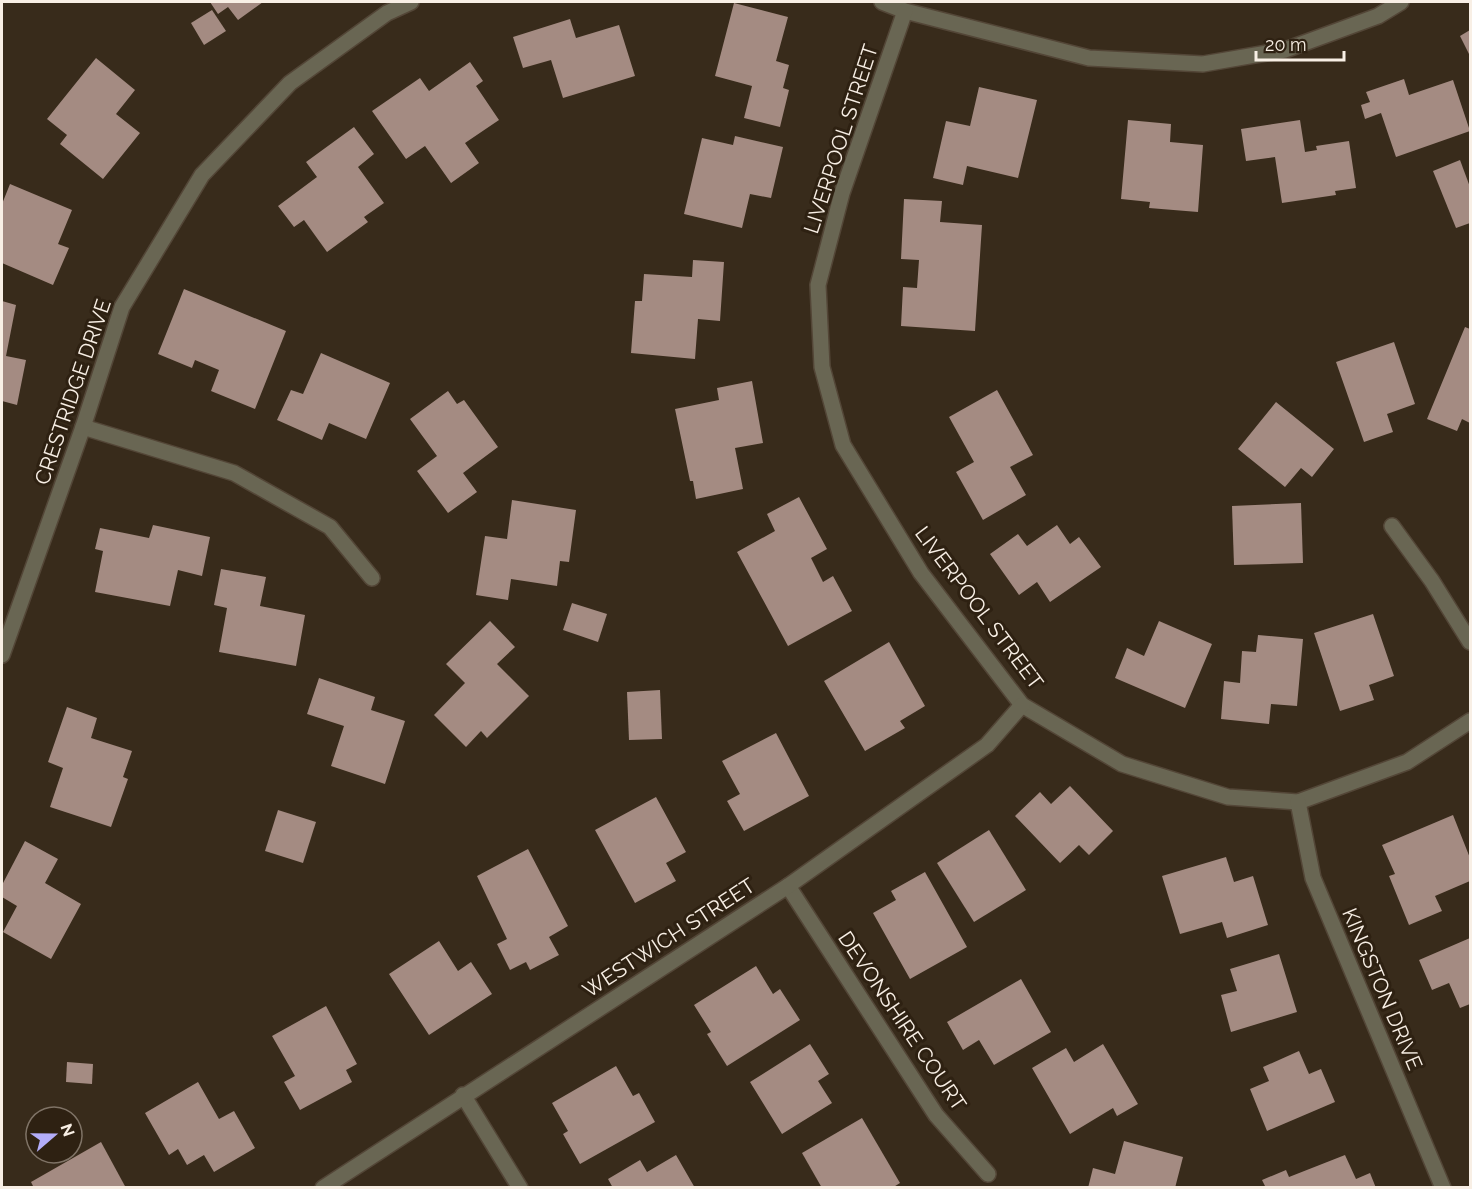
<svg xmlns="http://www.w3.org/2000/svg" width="1472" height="1189" viewBox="0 0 1472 1189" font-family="Raleway,sans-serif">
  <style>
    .building { fill: #a48b82 }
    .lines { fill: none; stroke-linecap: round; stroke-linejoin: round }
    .minor-casing { stroke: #534637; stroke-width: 18 }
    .minor { stroke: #696653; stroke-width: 15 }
    .labels { text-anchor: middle; stroke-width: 6; stroke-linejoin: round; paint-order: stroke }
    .street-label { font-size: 21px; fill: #f8efe5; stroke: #2e2112 }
  </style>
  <rect width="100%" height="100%" fill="#382b1b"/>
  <g class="building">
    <polygon points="210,2 263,2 238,20 228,7 218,14"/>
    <polygon points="734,3 788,17 776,61 789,65 783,88 789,90 780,127 744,118 752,86 715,76"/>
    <polygon points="212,10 226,31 204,45 191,23"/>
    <polygon points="570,19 576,38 619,25 635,76 563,98 551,60 523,68 513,37"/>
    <polygon points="1470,30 1470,56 1460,36"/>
    <polygon points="96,58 135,90 116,114 140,133 103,179 60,144 67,135 47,119"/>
    <polygon points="470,62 483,81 476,86 499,120 465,143 479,163 451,183 425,146 406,159 372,111 420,78 429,91"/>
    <polygon points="1404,79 1409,95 1453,80 1470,131 1396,157 1381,113 1365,119 1361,105 1370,102 1366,92"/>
    <polygon points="979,87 1037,100 1018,178 967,166 963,185 933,178 946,121 970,126"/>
    <polygon points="1128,120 1171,124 1170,142 1203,145 1198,212 1149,208 1150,202 1121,199"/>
    <polygon points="1300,120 1305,152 1317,150 1316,146 1349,141 1356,188 1335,191 1336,195 1282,203 1275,157 1246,161 1241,129"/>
    <polygon points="354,127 374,154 358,167 384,203 364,217 368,222 327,252 304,220 294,227 278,206 317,177 306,162"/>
    <polygon points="735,136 783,147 771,198 750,194 742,228 684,214 702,138 733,145"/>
    <polygon points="1460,160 1470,187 1470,223 1456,228 1433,171"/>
    <polygon points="10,184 72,210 58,244 69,248 53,285 2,263 2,204"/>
    <polygon points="904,199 942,201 940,222 982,225 975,331 901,326 903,287 917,288 919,260 901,259"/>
    <polygon points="693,260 724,262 720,321 698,319 695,359 631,353 635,301 642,301 644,274 692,277"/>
    <polygon points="184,289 286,331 255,409 211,391 219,370 195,360 192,368 158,354"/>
    <polygon points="2,301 16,305 6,356 26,360 17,405 2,401"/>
    <polygon points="1465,327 1470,329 1470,423 1462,419 1457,431 1427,419"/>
    <polygon points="1394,342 1415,404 1387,414 1393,432 1364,442 1336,362"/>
    <polygon points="321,353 390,383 366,439 329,423 322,440 277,420 291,390 303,394"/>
    <polygon points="752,381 763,443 735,448 743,489 696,499 693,481 690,481 675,409 719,400 717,388"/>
    <polygon points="997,390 1033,455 1010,467 1026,495 983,520 956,472 974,462 949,417"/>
    <polygon points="448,391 457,404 464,400 498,447 463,473 477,492 448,513 417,471 437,456 410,419"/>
    <polygon points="1276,402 1334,449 1312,477 1301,468 1285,487 1238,449"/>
    <polygon points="799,497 827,549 811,558 823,582 833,576 852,611 788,646 737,552 775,531 767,514"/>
    <polygon points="512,500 576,510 569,562 560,561 557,586 511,579 508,600 476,595 485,536 507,539"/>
    <polygon points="1301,503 1303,563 1234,565 1232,506"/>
    <polygon points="153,525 210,537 202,576 178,570 170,606 95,592 103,551 95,549 100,528 149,538"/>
    <polygon points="1057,525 1070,544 1079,537 1101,567 1050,602 1037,582 1019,595 990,554 1018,534 1027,546"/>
    <polygon points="221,569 266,577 260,606 305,615 296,666 219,652 227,608 214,605"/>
    <polygon points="572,603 607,614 598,642 563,630"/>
    <polygon points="1373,614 1394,676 1369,685 1374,700 1340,711 1314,633"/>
    <polygon points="490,621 515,647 497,664 529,696 487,738 481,731 466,747 434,715 465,683 446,664"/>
    <polygon points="1159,621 1212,644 1185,708 1115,678 1127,648 1144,656"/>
    <polygon points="1258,635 1303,639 1297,706 1271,704 1269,724 1221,719 1224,681 1240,683 1242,651 1256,652"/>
    <polygon points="889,642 925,706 900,721 905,728 865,751 824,681"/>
    <polygon points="319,678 375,697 371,710 405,721 385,784 331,766 344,726 307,714"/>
    <polygon points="660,690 662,739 629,740 627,692"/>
    <polygon points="67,707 97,718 91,738 132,751 123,777 128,779 111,827 50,807 63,768 48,762"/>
    <polygon points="776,733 809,796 744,831 727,801 740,794 722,761"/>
    <polygon points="1070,786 1113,831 1089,855 1079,845 1060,863 1015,816 1040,792 1051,804"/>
    <polygon points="656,797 686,852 666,863 676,881 635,903 595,830"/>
    <polygon points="278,810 316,822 303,863 265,851"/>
    <polygon points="1453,815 1470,858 1470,881 1435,896 1442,911 1409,925 1389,876 1395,874 1382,845"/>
    <polygon points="989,830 1026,890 974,922 937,863"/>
    <polygon points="25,841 58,859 45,883 81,904 51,959 3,932 17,906 2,897 2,885"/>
    <polygon points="528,849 568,926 549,937 559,955 530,970 526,962 510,970 497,944 507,939 477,876"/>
    <polygon points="1226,857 1234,882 1253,876 1268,925 1227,938 1222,922 1180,934 1162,876"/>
    <polygon points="925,872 967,947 910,979 873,913 896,900 891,891"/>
    <polygon points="1470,938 1470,1004 1460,1008 1449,983 1432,990 1419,960"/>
    <polygon points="439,941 458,971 471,962 492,994 429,1035 389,974"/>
    <polygon points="1279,954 1297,1012 1231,1032 1221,995 1237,991 1230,969"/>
    <polygon points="756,966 773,994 780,989 800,1020 727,1066 707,1034 711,1032 694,1005"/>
    <polygon points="1021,979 1051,1032 994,1065 979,1040 963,1050 947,1022"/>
    <polygon points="326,1006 357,1064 346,1070 352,1082 300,1110 284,1082 295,1076 272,1036"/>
    <polygon points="810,1044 829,1074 818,1081 832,1103 782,1134 750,1082"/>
    <polygon points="1103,1044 1138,1104 1117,1116 1113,1108 1070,1134 1032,1068 1066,1048 1074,1062"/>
    <polygon points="1299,1051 1309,1074 1321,1069 1335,1102 1267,1131 1250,1089 1269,1081 1263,1067"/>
    <polygon points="67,1062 93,1064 92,1084 66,1082"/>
    <polygon points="616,1066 633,1096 639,1093 655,1122 580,1164 563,1134 568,1131 552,1103"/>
    <polygon points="198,1082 219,1119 234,1111 255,1148 214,1172 204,1155 187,1165 178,1149 169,1155 145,1113"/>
    <polygon points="862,1118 900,1183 892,1188 822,1188 802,1153"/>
    <polygon points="1124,1141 1183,1157 1175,1188 1088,1188 1093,1168 1115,1174"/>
    <polygon points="101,1142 126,1188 34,1188 31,1182"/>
    <polygon points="676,1155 695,1188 613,1188 608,1179 640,1160 647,1172"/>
    <polygon points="1345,1155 1356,1179 1370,1173 1376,1188 1266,1188 1262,1180 1286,1170 1289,1177"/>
  </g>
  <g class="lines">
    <g class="minor-casing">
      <g id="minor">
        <polyline points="882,2 905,11 1089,58 1203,64 1285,50 1378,16 1401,2"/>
        <polyline points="905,11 842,193 818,285 822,367 843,445 921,573 1022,705 1122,764 1228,797 1298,802 1407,762 1470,721"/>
        <polyline points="83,427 234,473 330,527 372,578"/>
        <polyline points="1392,526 1432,581 1470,642"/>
        <polyline points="2,655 83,427 122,307 202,175 290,83 387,13 411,2"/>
        <polyline points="1298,802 1313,878 1443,1188"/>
        <polyline points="788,886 936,1115 988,1174"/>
        <polyline points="463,1095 520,1188"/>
        <polyline points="323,1188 788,886 987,745 1022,705"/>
      </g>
    </g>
    <use href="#minor" class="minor"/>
  </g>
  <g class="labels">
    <g class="street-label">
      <text transform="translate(841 139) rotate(-72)" y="7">LIVERPOOL STREET</text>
      <text transform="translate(73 392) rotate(-71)" y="7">CRESTRIDGE DRIVE</text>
      <text transform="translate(979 608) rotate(53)" y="7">LIVERPOOL STREET</text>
      <text transform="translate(669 938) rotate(-33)" y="7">WESTWICH STREET</text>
      <text transform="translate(1382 989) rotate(67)" y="7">KINGSTON DRIVE</text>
      <text transform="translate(902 1021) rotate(56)" y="7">DEVONSHIRE COURT</text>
    </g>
  </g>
  <rect width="1472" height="1189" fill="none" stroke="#f8efe5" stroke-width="6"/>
  <g transform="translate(54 1135) rotate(70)"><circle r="28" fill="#2e2112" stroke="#7f7366" stroke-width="1.5"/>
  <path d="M0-4.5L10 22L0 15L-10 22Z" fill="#b3adf9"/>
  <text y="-9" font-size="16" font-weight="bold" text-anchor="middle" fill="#f8efe5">N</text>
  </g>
  <path d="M1256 51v9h88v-9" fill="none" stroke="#f8efe5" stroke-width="3"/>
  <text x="1265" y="51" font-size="18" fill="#f8efe5" stroke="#2e2112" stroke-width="4.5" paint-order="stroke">20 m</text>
</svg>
